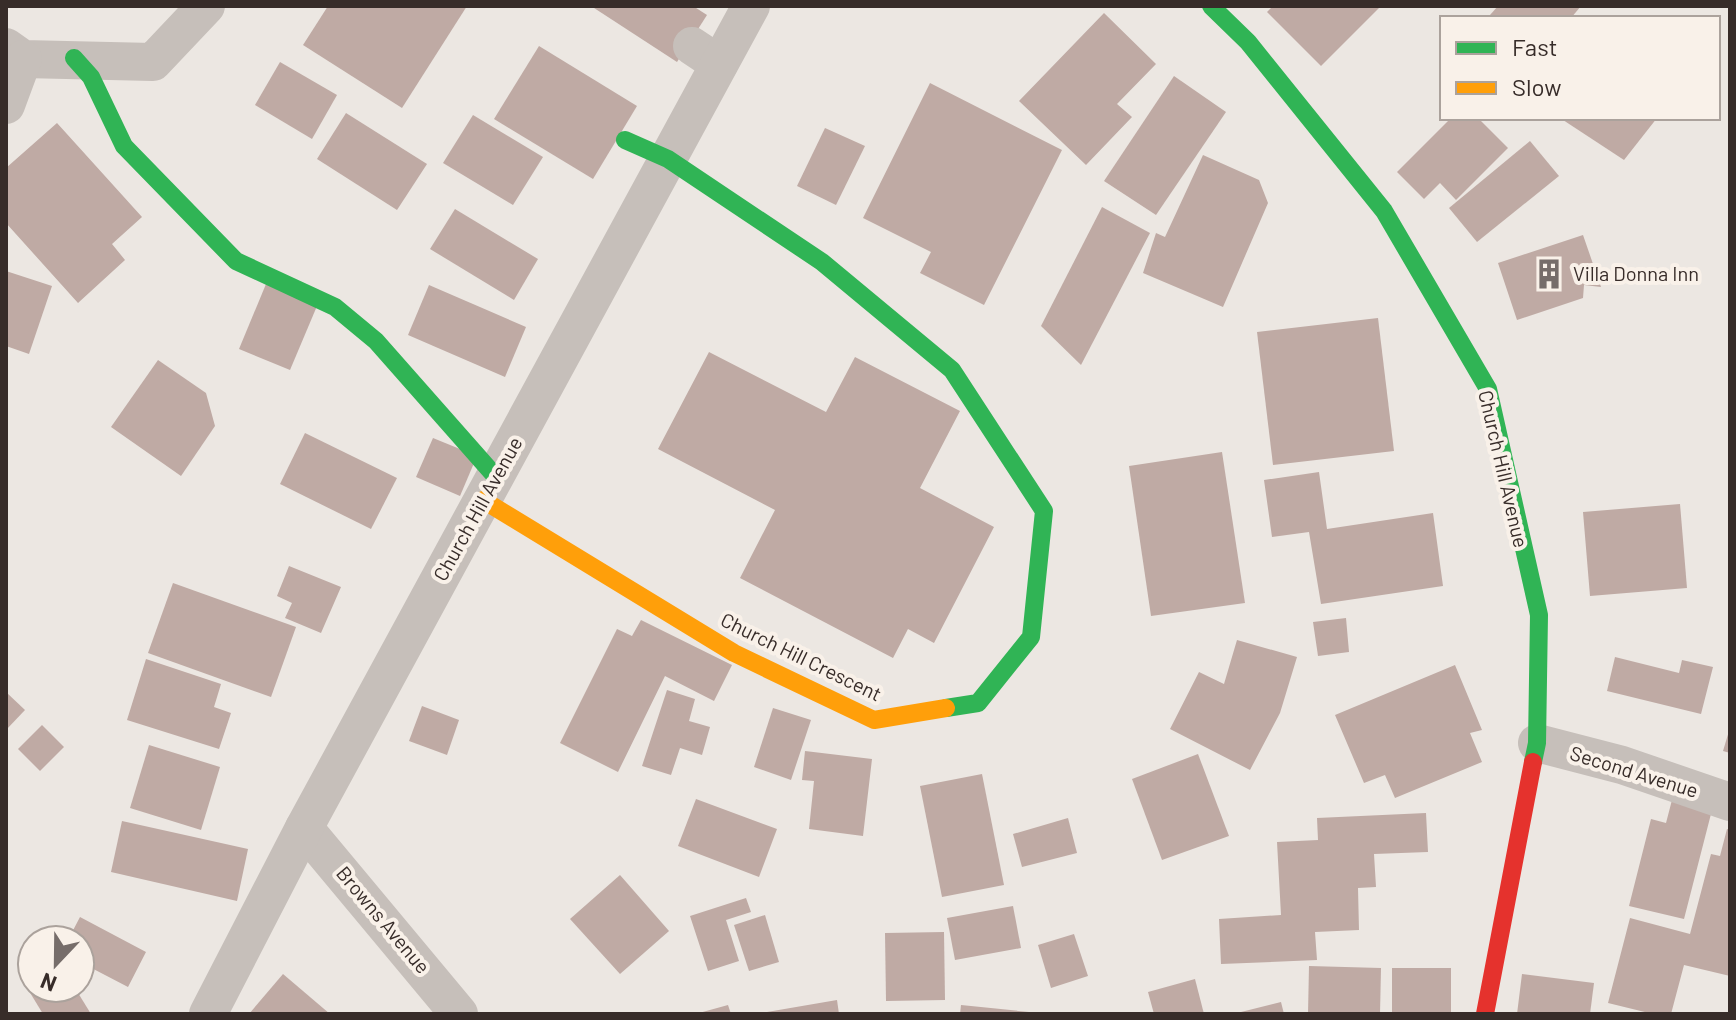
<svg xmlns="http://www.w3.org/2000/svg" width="1736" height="1020" viewBox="0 0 1736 1020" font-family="Barlow,sans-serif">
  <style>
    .building { fill: #bfaaa4 }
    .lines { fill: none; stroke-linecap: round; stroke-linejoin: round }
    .street { stroke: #c6bfba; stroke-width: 38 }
    .fast { stroke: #30b455; stroke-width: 18 }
    .slow { stroke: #ff9f0a; stroke-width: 18 }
    .jam { stroke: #e5322d; stroke-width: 18 }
    .labels { text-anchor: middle; stroke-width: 8; stroke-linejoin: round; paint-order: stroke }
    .poi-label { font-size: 20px; fill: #372c29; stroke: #f9f1e9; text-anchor: start }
    .street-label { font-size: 20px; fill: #372c29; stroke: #f9f1e9 }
  </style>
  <rect width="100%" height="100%" fill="#ece7e2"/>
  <g class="building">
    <polygon points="328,6 467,6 402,108 303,45"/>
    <polygon points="591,6 693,6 707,15 677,62"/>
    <polygon points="1273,6 1381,6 1321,66 1267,12"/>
    <polygon points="1498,6 1581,6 1571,18 1494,18 1490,15"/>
    <polygon points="1104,13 1156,64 1117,104 1132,117 1086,165 1019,101"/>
    <polygon points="539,46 637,106 593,179 494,119"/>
    <polygon points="280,62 337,95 312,139 255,105"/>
    <polygon points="1174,76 1226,112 1156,215 1104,181"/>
    <polygon points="930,83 1062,150 984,305 920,273 931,252 863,218"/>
    <polygon points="346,113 427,164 397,210 317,159"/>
    <polygon points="473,115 543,157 513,205 443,163"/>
    <polygon points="1451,118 1478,118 1508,148 1456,200 1440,183 1424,199 1397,172"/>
    <polygon points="1560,118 1657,118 1624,160"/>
    <polygon points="57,123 142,217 112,244 125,260 78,303 6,223 6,168"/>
    <polygon points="825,128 865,146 836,205 797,186"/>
    <polygon points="1530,141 1559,176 1477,242 1449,208"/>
    <polygon points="1203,155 1259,180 1268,203 1223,307 1143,273 1156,233 1165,237"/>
    <polygon points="1102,207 1150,233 1081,365 1041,326"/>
    <polygon points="455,209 538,259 514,300 430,249"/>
    <polygon points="1583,235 1601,287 1584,285 1583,298 1517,320 1498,263"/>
    <polygon points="6,271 52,286 29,354 6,346"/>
    <polygon points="266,284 317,306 290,370 239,349"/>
    <polygon points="429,285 526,327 505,377 408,335"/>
    <polygon points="1378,318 1394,451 1273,465 1257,332"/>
    <polygon points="709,352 826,412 855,357 960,411 920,488 994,527 934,643 908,629 893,658 740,578 775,510 658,449"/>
    <polygon points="158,360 206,393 215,426 181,476 111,427"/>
    <polygon points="305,433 397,478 371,529 280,484"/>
    <polygon points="433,438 477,456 460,496 416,477"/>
    <polygon points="1222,452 1245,603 1151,616 1129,466"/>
    <polygon points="1319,472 1327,529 1433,513 1443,586 1321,604 1309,532 1272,537 1264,480"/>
    <polygon points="1680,504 1687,588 1590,596 1583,512"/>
    <polygon points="289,566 341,587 321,633 285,618 292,603 277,596"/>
    <polygon points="173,583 296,627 271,697 148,653"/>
    <polygon points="1346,618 1349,652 1318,656 1313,622"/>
    <polygon points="641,620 732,665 714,701 665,676 618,772 560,743 617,629 632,636"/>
    <polygon points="1237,640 1297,657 1280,713 1250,770 1170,729 1199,672 1224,684"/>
    <polygon points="1615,657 1679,673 1682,660 1713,667 1701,714 1607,691"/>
    <polygon points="146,659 221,684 214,707 231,713 219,749 127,720"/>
    <polygon points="1455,665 1482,730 1470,733 1482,762 1395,798 1385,775 1364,783 1335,715"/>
    <polygon points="667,690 695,699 689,721 710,727 702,755 680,748 671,775 642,766"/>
    <polygon points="6,692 25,710 6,730"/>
    <polygon points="422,706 459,720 447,755 409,741"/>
    <polygon points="773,708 811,720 791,780 754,767"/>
    <polygon points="42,725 64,747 40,771 18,749"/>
    <polygon points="1729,731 1730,731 1730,753 1723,751"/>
    <polygon points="149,745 220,767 201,830 130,808"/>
    <polygon points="805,751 872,759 863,836 809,829 814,781 802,780"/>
    <polygon points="1198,754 1229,836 1162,860 1132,779"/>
    <polygon points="982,774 1004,885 942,897 920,786"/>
    <polygon points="696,799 777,829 759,877 678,846"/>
    <polygon points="1672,800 1712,810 1684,919 1629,906 1651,819 1666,823"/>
    <polygon points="1426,813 1428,852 1374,854 1376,887 1358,888 1359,930 1315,932 1317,960 1221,964 1219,919 1281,915 1277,842 1318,840 1317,818"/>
    <polygon points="1068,818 1077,853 1022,867 1013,834"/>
    <polygon points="122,821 248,849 237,901 111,872"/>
    <polygon points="1727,829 1730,830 1730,976 1684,965 1671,1014 1653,1014 1608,1003 1630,918 1690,934 1711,854 1720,856"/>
    <polygon points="620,875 669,931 620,974 570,919"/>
    <polygon points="746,898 751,912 726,920 739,961 708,971 690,916"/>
    <polygon points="1013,906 1021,948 955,960 947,918"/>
    <polygon points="765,915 779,962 749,971 734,925"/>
    <polygon points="80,917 146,952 128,987 80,962 80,940 68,940"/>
    <polygon points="944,932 945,1000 886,1001 885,933"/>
    <polygon points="1074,934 1088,976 1051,988 1038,945"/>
    <polygon points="1309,966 1381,968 1380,1014 1308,1014"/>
    <rect x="1392" y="968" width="59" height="46"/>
    <polygon points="283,974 330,1014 249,1014"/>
    <polygon points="1522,974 1594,983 1590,1014 1517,1014"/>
    <polygon points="1195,979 1204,1014 1154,1014 1148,992"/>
    <polygon points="34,988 75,988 91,1014 43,1014 29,991"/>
    <polygon points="837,1000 839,1014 767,1014 767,1012"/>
    <polygon points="1281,1002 1284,1014 1237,1014 1237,1013"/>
    <polygon points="728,1005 731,1014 700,1014 699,1013"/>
    <polygon points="961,1005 1029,1012 1029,1014 960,1014"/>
  </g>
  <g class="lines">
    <g class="street">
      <polyline points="692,46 719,64"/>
      <polyline points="6,47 23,59 153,62 206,6"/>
      <polyline points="6,105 23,59"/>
      <polyline points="1537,743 1622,765 1730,802"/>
      <polyline points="304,828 459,1014"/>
      <polyline points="208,1014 304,828 751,6"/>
    </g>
    <g class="fast">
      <polyline points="1211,6 1248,42 1384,211 1488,389 1539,615 1537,743 1533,762"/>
      <polyline points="74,58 91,77 124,146 236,261 335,307 376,341 496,477"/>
      <polyline points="625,140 668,159 822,262 952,370 1044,511 1031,637 978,703 946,708"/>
    </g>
    <polyline class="slow" points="483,500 734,653 874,720 946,708"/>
    <polyline class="jam" points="1485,1014 1533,762"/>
  </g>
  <defs>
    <g id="building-bare" transform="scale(2.4)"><path d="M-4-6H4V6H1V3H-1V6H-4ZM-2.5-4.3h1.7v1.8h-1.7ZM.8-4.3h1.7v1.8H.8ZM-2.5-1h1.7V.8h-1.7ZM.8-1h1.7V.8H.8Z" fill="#766d6a" stroke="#f9f1e9" stroke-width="2.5" paint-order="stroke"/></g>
  </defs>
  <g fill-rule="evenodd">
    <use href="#building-bare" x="1549" y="274"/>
  </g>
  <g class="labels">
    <g class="poi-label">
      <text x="1573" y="281">Villa Donna Inn</text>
    </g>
    <g class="street-label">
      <text transform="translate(1503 469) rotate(77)" y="7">Church Hill Avenue</text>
      <text transform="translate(478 509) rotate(-61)" y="7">Church Hill Avenue</text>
      <text transform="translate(801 657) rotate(26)" y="7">Church Hill Crescent</text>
      <text transform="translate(1634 772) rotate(17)" y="7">Second Avenue</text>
      <text transform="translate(383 920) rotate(50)" y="7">Browns Avenue</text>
    </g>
  </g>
  <rect width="1736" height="1020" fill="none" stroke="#372c29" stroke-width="16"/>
  <rect x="1440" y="16" width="280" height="104" fill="#f9f1e9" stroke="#aba29c" stroke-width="2"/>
  <rect x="1456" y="42" width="40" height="12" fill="#30b455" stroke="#aba29c" stroke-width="2"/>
  <text x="1512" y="56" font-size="24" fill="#372c29">Fast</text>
  <rect x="1456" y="82" width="40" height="12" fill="#ff9f0a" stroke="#aba29c" stroke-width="2"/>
  <text x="1512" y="96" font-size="24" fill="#372c29">Slow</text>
  <g transform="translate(56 964) rotate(202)"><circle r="38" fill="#f9f1e9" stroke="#aba29c" stroke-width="2"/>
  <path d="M0-6L14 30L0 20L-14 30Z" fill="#766d6a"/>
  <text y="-12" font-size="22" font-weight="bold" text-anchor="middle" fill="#372c29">N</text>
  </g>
</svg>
